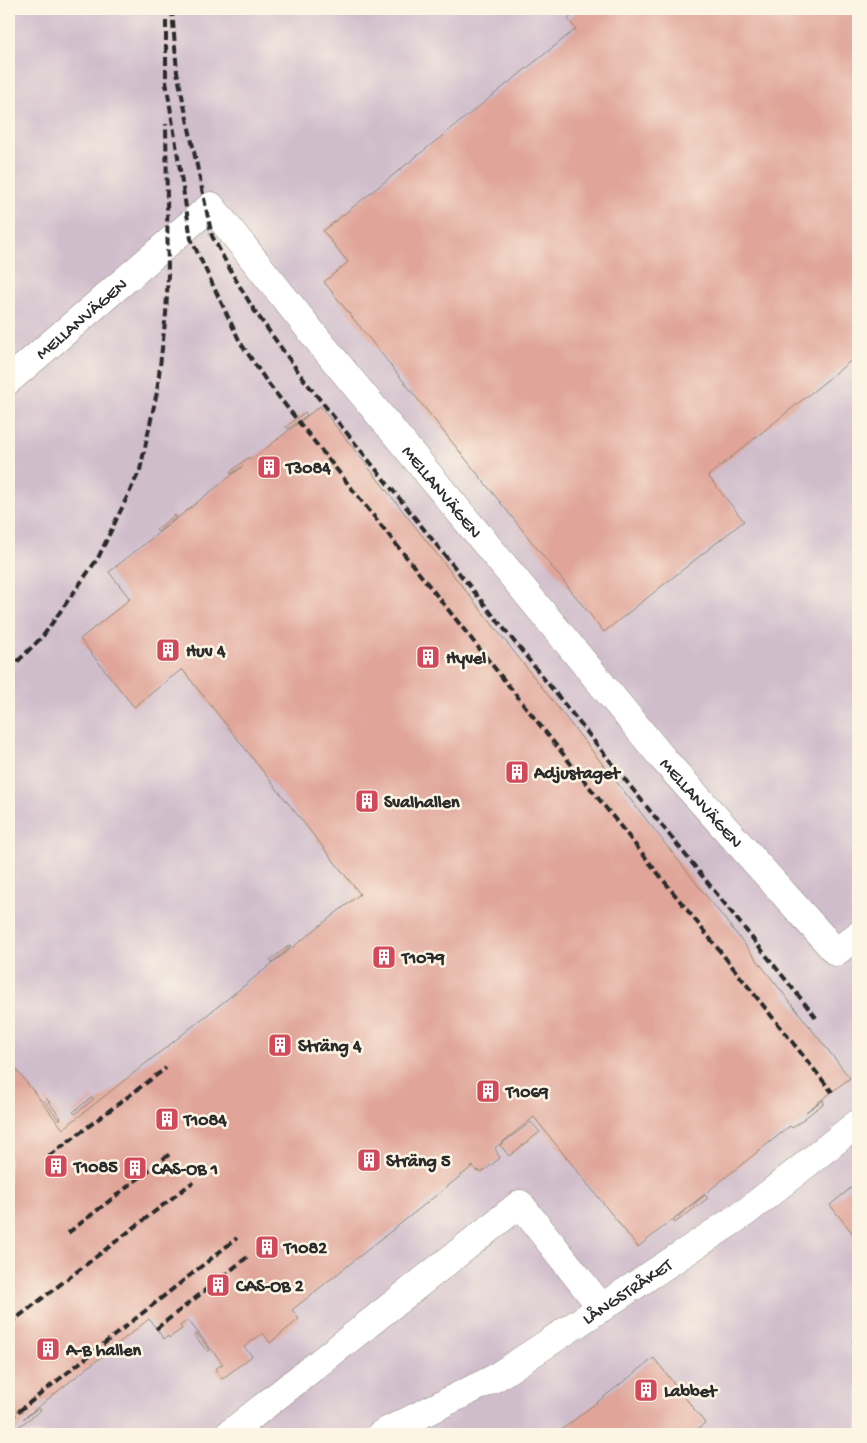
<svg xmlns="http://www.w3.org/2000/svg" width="867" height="1443" viewBox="0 0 867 1443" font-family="'Gochi Hand',sans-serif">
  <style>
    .industrial { fill: #d0bdcc }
    .building { fill: #e0a499 }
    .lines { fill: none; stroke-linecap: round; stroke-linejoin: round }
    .minor-casing { stroke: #8e8a7b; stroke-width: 29 }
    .minor { stroke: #fff; stroke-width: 28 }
    .rail { stroke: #2b2b2b; stroke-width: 4; stroke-dasharray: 8 4; stroke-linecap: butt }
    .labels { text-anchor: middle; stroke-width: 5; stroke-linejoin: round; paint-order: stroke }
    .street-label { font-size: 18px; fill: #2b2b2b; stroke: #fcf5e5 }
    .poi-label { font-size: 18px; font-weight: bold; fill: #2b2b2b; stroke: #fcf5e5; text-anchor: start }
  </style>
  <rect width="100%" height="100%" fill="#fcf5e5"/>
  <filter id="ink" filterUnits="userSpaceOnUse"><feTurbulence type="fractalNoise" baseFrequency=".02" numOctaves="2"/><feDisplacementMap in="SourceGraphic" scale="10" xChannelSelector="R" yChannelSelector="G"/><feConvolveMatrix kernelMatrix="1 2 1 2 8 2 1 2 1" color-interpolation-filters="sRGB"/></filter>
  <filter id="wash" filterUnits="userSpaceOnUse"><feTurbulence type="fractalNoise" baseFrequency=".0096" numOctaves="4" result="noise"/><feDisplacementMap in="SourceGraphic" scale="20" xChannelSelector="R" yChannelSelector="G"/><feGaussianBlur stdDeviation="1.12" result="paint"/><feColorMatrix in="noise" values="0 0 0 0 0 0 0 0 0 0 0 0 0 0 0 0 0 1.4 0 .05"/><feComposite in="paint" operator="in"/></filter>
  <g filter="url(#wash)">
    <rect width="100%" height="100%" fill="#f0e8cb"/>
    <rect class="industrial" x="9" y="9" width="849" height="1425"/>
    <g id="blocks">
      <g class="building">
        <polygon points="580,9 858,9 858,355 708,476 744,521 604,632 324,282 348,262 323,231 576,29 568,19"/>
        <polygon points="320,406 850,1078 806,1112 823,1100 824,1103 792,1128 790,1126 638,1247 534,1117 495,1148 500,1158 481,1173 479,1170 477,1172 473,1166 292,1310 299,1319 270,1343 263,1333 244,1347 252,1356 222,1379 215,1369 223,1364 188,1320 180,1326 182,1329 169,1338 168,1336 164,1339 149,1319 38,1407 23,1419 39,1408 41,1410 9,1434 9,1060 63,1129 360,894 182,669 134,707 80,639 130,599 109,572 243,466 231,474 230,472 249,457 251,460"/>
        <polygon points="305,412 307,415 288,429 286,427"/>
        <polygon points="175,515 177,517 158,532 156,530"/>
        <polygon points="290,945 291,947 272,962 270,960"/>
        <polygon points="92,1097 94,1099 75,1114 73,1112"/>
        <polygon points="46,1098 61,1118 59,1120 44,1100"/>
        <polygon points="531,1122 540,1132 509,1156 500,1145"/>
        <polygon points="858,1182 858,1240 830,1205"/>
        <polygon points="705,1195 708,1198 675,1223 673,1221"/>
        <polygon points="196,1333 210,1350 208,1352 194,1335"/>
        <polygon points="858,1337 858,1350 852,1342"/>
        <polygon points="654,1358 705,1423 691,1434 556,1434"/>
      </g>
    </g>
  </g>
  <g filter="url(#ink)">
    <use href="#blocks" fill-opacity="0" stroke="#8e8a7b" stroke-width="1"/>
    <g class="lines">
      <g class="minor-casing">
        <g id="minor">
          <path id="s1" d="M9 380 211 206 322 345 665 761 836 952 858 935"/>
          <polyline points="229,1434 520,1204 602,1308"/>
          <path id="s2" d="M381 1434 495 1378 746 1212 858 1123"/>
        </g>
      </g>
      <use href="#minor" class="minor"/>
      <g class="rail">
        <polyline points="172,9 177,72 212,236 233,275 254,310 305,381 818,1020"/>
        <polyline points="166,81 191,239 240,342 267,382 832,1092"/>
        <polyline points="166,89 166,19"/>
        <polyline points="9,670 43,636 98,558 140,470 157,392 166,314 168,275 166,124"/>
        <polyline points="49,1156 166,1068"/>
        <polyline points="68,1233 171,1153"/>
        <polyline points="9,1324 193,1182"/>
        <polyline points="156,1329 250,1255"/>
        <polyline points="9,1419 237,1238"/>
      </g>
    </g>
  </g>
  <defs>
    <g id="building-square" transform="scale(1.25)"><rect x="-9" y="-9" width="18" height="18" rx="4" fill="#d1495b" stroke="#fcf5e5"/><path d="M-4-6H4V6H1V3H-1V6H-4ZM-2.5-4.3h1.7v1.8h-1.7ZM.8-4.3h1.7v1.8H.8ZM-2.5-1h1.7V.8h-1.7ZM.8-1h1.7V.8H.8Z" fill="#fff"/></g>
  </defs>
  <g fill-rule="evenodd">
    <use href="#building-square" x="269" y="467"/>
    <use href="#building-square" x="168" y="650"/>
    <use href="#building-square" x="428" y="657"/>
    <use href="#building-square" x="517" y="772"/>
    <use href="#building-square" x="367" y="801"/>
    <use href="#building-square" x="384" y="957"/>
    <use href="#building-square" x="280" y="1045"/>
    <use href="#building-square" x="488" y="1091"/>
    <use href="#building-square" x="167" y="1119"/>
    <use href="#building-square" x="369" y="1160"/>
    <use href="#building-square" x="56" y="1166"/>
    <use href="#building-square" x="135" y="1168"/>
    <use href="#building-square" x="267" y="1247"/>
    <use href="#building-square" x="218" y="1285"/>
    <use href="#building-square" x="48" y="1349"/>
    <use href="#building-square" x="646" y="1390"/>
  </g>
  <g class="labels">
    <g class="street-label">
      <text dy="6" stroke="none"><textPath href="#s1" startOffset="95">MELLANVÄGEN</textPath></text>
      <text dy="6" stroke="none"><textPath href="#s1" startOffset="634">MELLANVÄGEN</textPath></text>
      <text dy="6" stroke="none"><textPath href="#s1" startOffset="1039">MELLANVÄGEN</textPath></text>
      <text dy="6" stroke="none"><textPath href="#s2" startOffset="285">LÅNGSTRÅKET</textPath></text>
    </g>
    <g class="poi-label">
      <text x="286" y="473">T3084</text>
      <text x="186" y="656">Huv 4</text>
      <text x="446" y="663">Hyvel</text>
      <text x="534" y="778">Adjustaget</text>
      <text x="384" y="807">Svalhallen</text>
      <text x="402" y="963">T1079</text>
      <text x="298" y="1051">Sträng 4</text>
      <text x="506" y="1097">T1069</text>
      <text x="184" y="1125">T1084</text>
      <text x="386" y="1166">Sträng 5</text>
      <text x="74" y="1172">T1085</text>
      <text x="152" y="1174">CAS-OB 1</text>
      <text x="284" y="1253">T1082</text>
      <text x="236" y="1291">CAS-OB 2</text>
      <text x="66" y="1355">A-B hallen</text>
      <text x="664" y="1396">Labbet</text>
    </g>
  </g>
  <rect width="867" height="1443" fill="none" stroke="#fcf5e5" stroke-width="30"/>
</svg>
